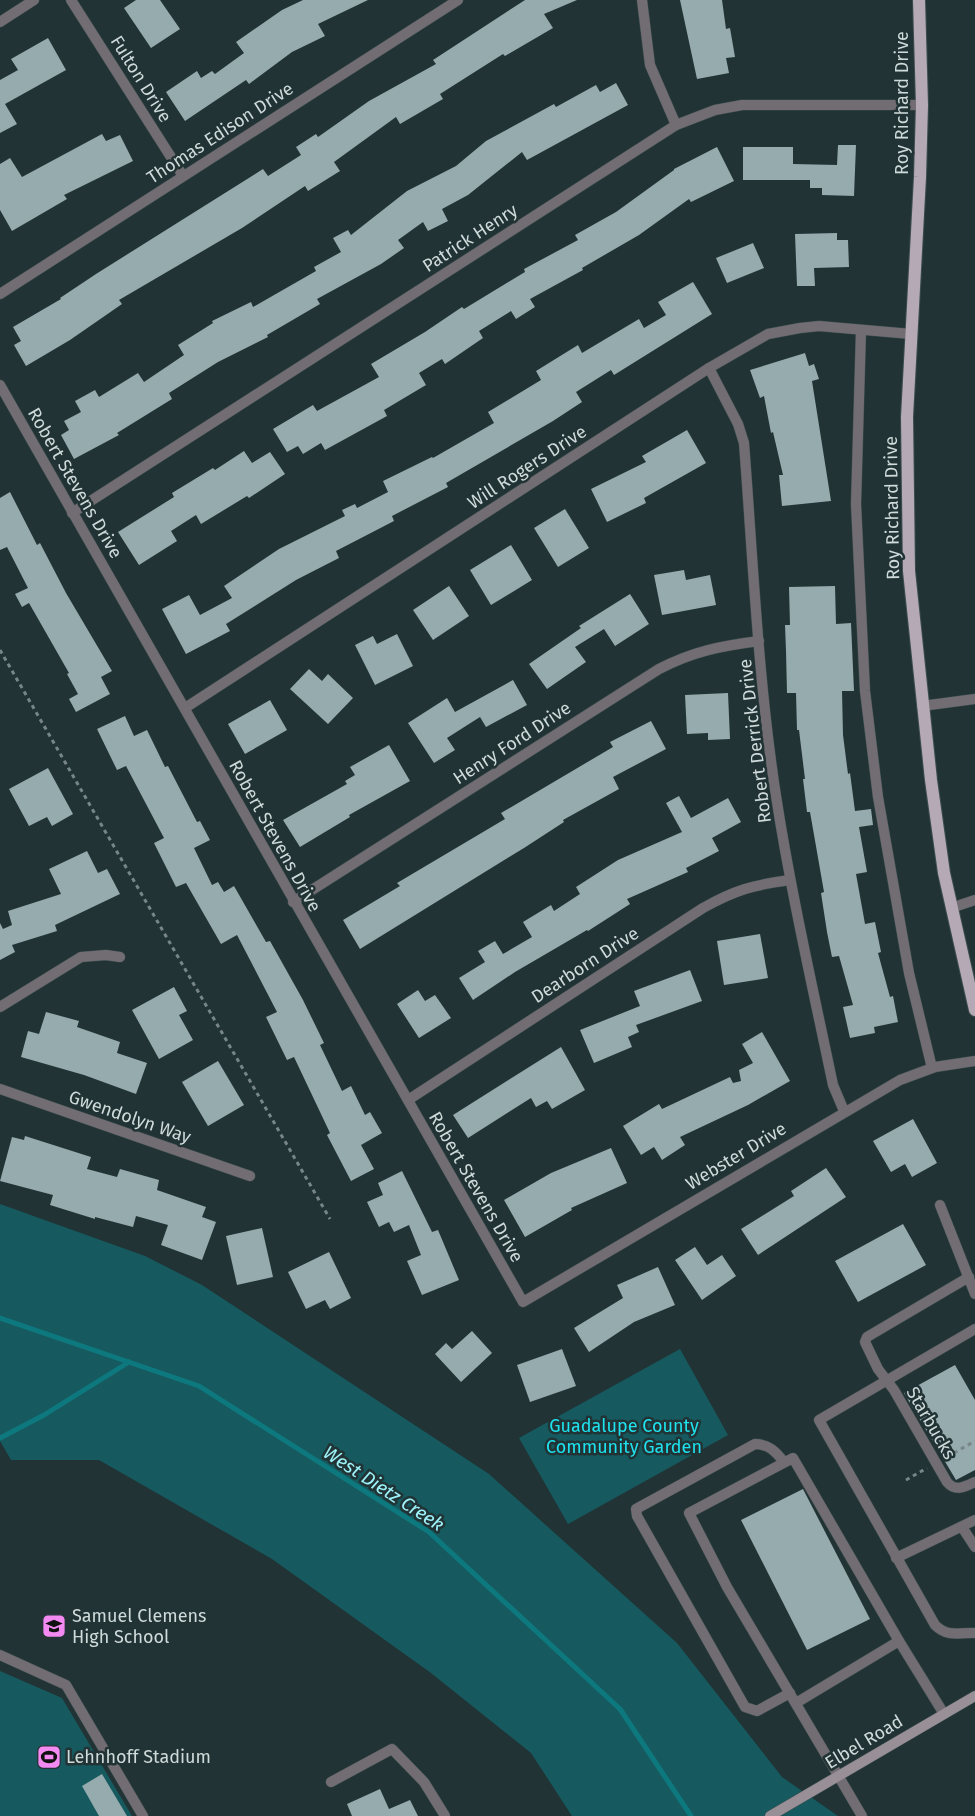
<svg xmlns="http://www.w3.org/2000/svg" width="975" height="1816" viewBox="0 0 975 1816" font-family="'Fira Sans',sans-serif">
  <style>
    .green { fill: #165a5f }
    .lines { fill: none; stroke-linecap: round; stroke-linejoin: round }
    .stream { stroke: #0d797f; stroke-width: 5 }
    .building { fill: #96abad }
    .lane-casing { stroke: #3d4e4f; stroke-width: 11 }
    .street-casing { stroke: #3d4e4f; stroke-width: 11 }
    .secondary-casing { stroke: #3d4e4f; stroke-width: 11 }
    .primary-casing { stroke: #3d4e4f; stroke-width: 14 }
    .path { stroke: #788687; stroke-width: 3; stroke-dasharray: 4 4; stroke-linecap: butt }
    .lane { stroke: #726d72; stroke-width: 10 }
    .street { stroke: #726d72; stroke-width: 10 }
    .secondary { stroke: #988f97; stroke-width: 10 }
    .primary { stroke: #b4a9b4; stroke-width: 12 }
    .labels { text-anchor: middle; stroke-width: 5; stroke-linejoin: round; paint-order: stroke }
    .street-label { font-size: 18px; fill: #cfdada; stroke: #213335 }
    .park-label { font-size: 18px; fill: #1ee2ed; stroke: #213335 }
    .poi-label { font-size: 18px; fill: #cfdada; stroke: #213335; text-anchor: start }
    .water-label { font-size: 19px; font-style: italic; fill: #9cf2f8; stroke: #213335 }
  </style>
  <rect width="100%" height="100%" fill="#213335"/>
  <g class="green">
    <polygon points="0,1204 145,1256 202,1285 489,1474 677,1643 782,1777 838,1816 572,1816 531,1753 431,1673 272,1559 99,1460 11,1460 0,1441"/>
    <polygon points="680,1349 728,1435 568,1524 519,1438"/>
    <polygon points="0,1671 62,1698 132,1816 0,1816"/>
  </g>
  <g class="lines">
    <g class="stream">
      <polyline points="0,1318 199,1386 429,1532 620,1709 691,1816"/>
      <polyline points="0,1438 44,1415 129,1362"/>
    </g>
  </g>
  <g class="building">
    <polygon points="136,0 160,0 180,29 151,48 124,8"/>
    <polygon points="303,0 368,0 318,24 325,36 292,52 249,84 246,80 185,121 166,92 197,71 201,78 212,71 215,74 244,53 236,42 282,10"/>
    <polygon points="525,0 577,0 544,14 553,28 505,56 503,54 440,94 443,99 400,124 396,117 334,162 340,171 308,191 305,186 242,228 119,300 122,304 70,340 26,366 14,345 21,341 13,327 61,299 60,298 96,274 263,169 268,176 301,155 296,147 316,134 318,137 369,101 436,64 433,60"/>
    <polygon points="680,0 722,0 726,29 730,28 735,57 726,58 729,73 697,79"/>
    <polygon points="48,38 66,70 5,104 17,124 0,133 0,80 18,70 11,59"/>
    <polygon points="616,83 628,105 527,160 522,152 468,195 442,209 448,221 428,231 423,222 398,240 404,248 381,264 317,299 320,304 267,335 268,337 218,362 169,393 172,399 117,433 119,435 74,459 61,435 69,430 64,421 81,412 75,401 95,390 99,397 138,373 144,382 184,355 178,345 213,323 212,321 251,302 253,307 316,271 314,267 341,252 333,238 348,230 351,235 407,191 456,166 486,141 554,104 556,107 596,85 600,92"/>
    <polygon points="102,134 106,141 120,135 133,161 64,195 67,199 12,231 0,210 0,164 10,158 22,177"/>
    <polygon points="838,145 856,145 854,196 822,195 822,188 810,188 810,180 743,180 743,147 793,147 793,164 837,165"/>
    <polygon points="717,147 734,181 691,202 689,199 639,235 582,268 583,270 530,299 535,307 516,319 511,311 479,331 483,338 445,364 442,359 419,373 426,385 384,410 387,416 325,450 321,443 303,454 298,446 287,452 273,429 313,405 317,411 379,377 371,364 425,332 462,307 464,309 525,272 524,269 578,240 575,235 616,212 674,170 674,169"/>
    <polygon points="837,233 837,240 848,240 849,267 814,268 815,286 797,286 795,234"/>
    <polygon points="753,243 764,268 727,283 716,258"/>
    <polygon points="693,282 712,314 614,375 611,370 576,392 582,402 553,421 446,483 448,487 392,516 394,521 336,551 339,558 296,580 226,624 230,631 186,654 162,609 189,595 200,615 232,598 224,586 279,549 345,516 342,510 355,504 357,508 388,492 383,481 432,457 433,458 494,423 488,412 541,380 536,371 578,345 582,353 639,319 644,328 666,315 658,302"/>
    <polygon points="805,353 809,366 814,364 819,379 812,381 831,501 782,506 779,475 783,475 773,432 771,433 764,396 760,398 750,370"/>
    <polygon points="687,430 706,463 644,498 646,503 607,522 591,489 646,462 642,456"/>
    <polygon points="244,451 252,463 270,452 285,474 249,498 247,496 201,524 196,515 171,531 177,541 139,565 118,532 174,497 172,493 213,468 215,470"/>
    <polygon points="10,492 37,545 40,543 66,593 112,671 101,677 110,694 76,712 69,699 78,694 67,674 69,673 29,603 22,607 15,594 28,588 7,547 0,550 0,498"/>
    <polygon points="565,509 589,548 558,567 534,528"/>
    <polygon points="511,545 532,580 491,605 470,570"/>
    <polygon points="684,570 686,580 710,575 716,605 662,615 654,575"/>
    <polygon points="449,586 469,616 433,640 413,610"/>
    <polygon points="835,586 836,624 851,623 854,691 842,691 843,735 848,774 850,773 855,811 871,809 873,825 859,827 867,872 856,874 865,924 875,922 881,952 878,953 890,997 893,996 898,1022 874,1027 875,1033 850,1038 843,1007 853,1005 839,956 832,957 827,932 821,893 824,892 810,812 807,812 803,779 805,779 799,730 797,730 796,693 787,693 786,651 785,625 790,625 789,587"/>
    <polygon points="630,594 649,624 615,646 604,629 575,647 586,662 547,689 529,664 581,628 579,626"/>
    <polygon points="397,634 413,666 375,685 355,645 373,636 377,644"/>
    <polygon points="309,669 322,681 328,674 353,698 328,724 290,689"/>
    <polygon points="513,680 527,705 486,727 480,717 447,738 455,750 434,763 408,723 447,698 455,712"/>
    <polygon points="728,693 730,739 708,740 708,733 687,734 685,695"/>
    <polygon points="270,700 287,730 245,754 228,724"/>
    <polygon points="125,716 134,736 147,730 165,767 168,766 197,822 200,821 210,840 194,848 212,885 218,882 224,892 234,886 266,942 270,941 303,1000 324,1043 320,1045 342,1091 351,1086 365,1115 370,1112 382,1133 361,1145 374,1169 351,1181 327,1135 330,1133 294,1057 287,1060 266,1017 277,1012 237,935 221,944 186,883 176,887 154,843 164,838 126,766 117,770 97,729"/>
    <polygon points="651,721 666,749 613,777 619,789 563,820 564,822 524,848 360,949 343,920 400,886 397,883 505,819 501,813 613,747 610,742"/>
    <polygon points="389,745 410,781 349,815 350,817 300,847 283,820 347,784 345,781 355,775 350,767"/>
    <polygon points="48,768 73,814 52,826 47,817 29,826 9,789"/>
    <polygon points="679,796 691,818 728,798 741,822 712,838 719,851 686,868 688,872 627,899 630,904 588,931 587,930 515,972 473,1000 459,978 485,962 478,951 495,941 503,954 532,937 523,922 551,905 554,911 580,894 576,887 618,860 682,832 666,803"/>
    <polygon points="87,851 98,873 107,869 120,894 55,925 57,931 12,945 15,952 0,960 0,923 3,929 12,925 8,911 61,894 49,869"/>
    <polygon points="760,934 768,978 724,985 717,941"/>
    <polygon points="690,970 702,1001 636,1025 639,1032 628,1037 632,1047 594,1063 580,1030 640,1006 634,991"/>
    <polygon points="174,987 187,1011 179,1015 193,1040 159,1059 132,1010"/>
    <polygon points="418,990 425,1001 435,995 451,1018 419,1038 397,1004"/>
    <polygon points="46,1012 79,1021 77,1027 120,1042 117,1053 147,1063 136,1094 84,1075 21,1057 28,1031 39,1034"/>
    <polygon points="762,1032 790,1081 748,1105 680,1137 685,1145 662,1160 654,1147 641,1155 623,1126 659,1104 662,1109 730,1077 733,1083 741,1081 739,1070 753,1063 742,1044"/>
    <polygon points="561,1047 585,1090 552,1109 547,1101 536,1107 531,1098 468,1138 453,1115"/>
    <polygon points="218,1061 244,1105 208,1126 182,1082"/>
    <polygon points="913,1119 937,1163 912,1177 905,1164 891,1172 873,1141"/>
    <polygon points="25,1136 91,1157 87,1169 117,1177 120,1169 159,1180 157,1190 206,1207 202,1217 216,1222 202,1260 161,1245 168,1225 136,1216 133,1227 95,1217 95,1219 50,1205 53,1195 0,1181 12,1137 24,1140"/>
    <polygon points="611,1148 627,1183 571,1208 572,1210 525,1237 504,1200 551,1173"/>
    <polygon points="826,1168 846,1197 758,1255 741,1229 794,1196 791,1191"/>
    <polygon points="402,1171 432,1232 438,1230 459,1280 422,1295 407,1261 421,1255 409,1225 394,1232 389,1222 379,1227 367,1202 383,1195 378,1183"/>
    <polygon points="903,1224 926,1265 858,1302 835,1261"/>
    <polygon points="262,1228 273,1277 237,1285 226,1236"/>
    <polygon points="695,1247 707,1265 722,1255 736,1276 702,1300 675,1260"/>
    <polygon points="329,1252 351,1298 330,1309 325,1300 306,1309 288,1272"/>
    <polygon points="658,1267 675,1305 634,1322 589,1352 574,1328 623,1298 617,1285"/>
    <polygon points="472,1331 492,1353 461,1382 435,1354 446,1343 452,1349"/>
    <polygon points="562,1349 576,1386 530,1402 517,1365"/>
    <polygon points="955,1365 975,1400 975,1470 956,1480 904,1393"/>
    <polygon points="803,1489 870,1619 807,1650 741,1520"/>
    <polygon points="102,1774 127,1816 99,1816 82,1786"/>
    <polygon points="380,1789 389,1809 410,1800 418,1816 352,1816 347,1804"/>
  </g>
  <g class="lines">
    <g class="lane-casing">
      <g id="lane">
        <polyline points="861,330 856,504 865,691 878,797 909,973 932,1068"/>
        <polyline points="951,908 975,900"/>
        <polyline points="940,1205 975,1294"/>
        <path d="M969 1277 867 1337 865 1342 878 1369 894 1390 947 1482C955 1492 965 1487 975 1482"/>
        <path d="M975 1329 819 1420 935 1625C948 1638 959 1632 975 1633"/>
        <path d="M784 1462C776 1452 769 1444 755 1444L636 1509 637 1516 745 1707 757 1711 790 1693"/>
        <polyline points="962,1527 975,1547"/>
        <polyline points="896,1558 975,1520"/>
        <polyline points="0,1655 66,1685 143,1816"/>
        <polyline points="796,1703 899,1641"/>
        <polyline points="331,1782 392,1749 424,1782 445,1816"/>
        <polyline points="862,1816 727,1587 689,1513 793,1458 899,1641 944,1714"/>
      </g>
    </g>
    <g class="street-casing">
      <g id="street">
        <polyline points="71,0 183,176"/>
        <polyline points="642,0 650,65 676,125"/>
        <polyline points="0,22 34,0"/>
        <polyline points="0,294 458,0"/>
        <path d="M709 368 738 424 744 443C753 560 758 679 776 796 791 893 813 989 833 1085L844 1111"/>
        <polyline points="0,385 523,1302 900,1080 935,1067 975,1061"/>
        <polyline points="72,513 676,125 715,110 742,105 922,105"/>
        <polyline points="922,706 975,699"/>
        <polyline points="185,708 709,368 768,334 800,328 819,326 911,334"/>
        <path d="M293 902 659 669C694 651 721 646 759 641"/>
        <polyline points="0,1007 81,957 106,955 120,957"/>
        <polyline points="0,1089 250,1176"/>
        <path d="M408 1100 703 908C735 890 753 885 790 880"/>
      </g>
    </g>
    <g class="secondary-casing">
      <polyline id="secondary" points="770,1816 975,1696"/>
    </g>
    <g class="primary-casing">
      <polyline id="primary" points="919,0 922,105 920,177 907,417 909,571 931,780 944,873 975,1010"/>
    </g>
    <g class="path">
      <polyline points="0,650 330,1219"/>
      <polyline points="947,1457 975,1441"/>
      <polyline points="906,1480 927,1468"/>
    </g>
    <use href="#lane" class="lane"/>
    <use href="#street" class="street"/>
    <use href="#secondary" class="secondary"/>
    <use href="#primary" class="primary"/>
  </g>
  <defs>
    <g id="school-square" transform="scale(1.25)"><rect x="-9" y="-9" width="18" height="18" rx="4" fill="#f38af1" stroke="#213335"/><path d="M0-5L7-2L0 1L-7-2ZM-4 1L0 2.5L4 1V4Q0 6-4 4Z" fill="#111"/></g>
    <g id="stadium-square" transform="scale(1.25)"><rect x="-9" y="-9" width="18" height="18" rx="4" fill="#f38af1" stroke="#213335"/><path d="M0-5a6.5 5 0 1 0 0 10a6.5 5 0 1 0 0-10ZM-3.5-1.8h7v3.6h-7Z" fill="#111"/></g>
  </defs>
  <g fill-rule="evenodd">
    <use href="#school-square" x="54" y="1626"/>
    <use href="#stadium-square" x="49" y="1757"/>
  </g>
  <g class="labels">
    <g class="street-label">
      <text transform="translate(141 79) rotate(58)" y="6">Fulton Drive</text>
      <text transform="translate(902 103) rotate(-90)" y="6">Roy Richard Drive</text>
      <text transform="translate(220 133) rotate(-33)" y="6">Thomas Edison Drive</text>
      <text transform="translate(470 238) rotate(-33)" y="6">Patrick Henry</text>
      <text transform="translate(527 467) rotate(-33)" y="6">Will Rogers Drive</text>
      <text transform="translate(75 483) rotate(60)" y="6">Robert Stevens Drive</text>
      <text transform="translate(892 508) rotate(-91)" y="6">Roy Richard Drive</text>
      <text transform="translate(755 741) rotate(-97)" y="6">Robert Derrick Drive</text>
      <text transform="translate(512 743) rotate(-33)" y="6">Henry Ford Drive</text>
      <text transform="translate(275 836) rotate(61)" y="6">Robert Stevens Drive</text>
      <text transform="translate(585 965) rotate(-33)" y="6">Dearborn Drive</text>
      <text transform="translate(130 1117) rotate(19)" y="6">Gwendolyn Way</text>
      <text transform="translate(736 1156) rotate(-31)" y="6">Webster Drive</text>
      <text transform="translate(476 1187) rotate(60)" y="6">Robert Stevens Drive</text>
      <text transform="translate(931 1423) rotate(60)" y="6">Starbucks</text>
      <text transform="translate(864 1742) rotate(-31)" y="6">Elbel Road</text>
    </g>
    <g class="park-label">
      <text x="624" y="1432">Guadalupe County<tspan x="624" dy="21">Community Garden</tspan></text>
    </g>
    <g class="poi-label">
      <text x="72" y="1622">Samuel Clemens<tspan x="72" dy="21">High School</tspan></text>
      <text x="66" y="1763">Lehnhoff Stadium</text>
    </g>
    <g class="water-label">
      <text transform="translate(384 1488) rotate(33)" y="7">West Dietz Creek</text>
    </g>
  </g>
</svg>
